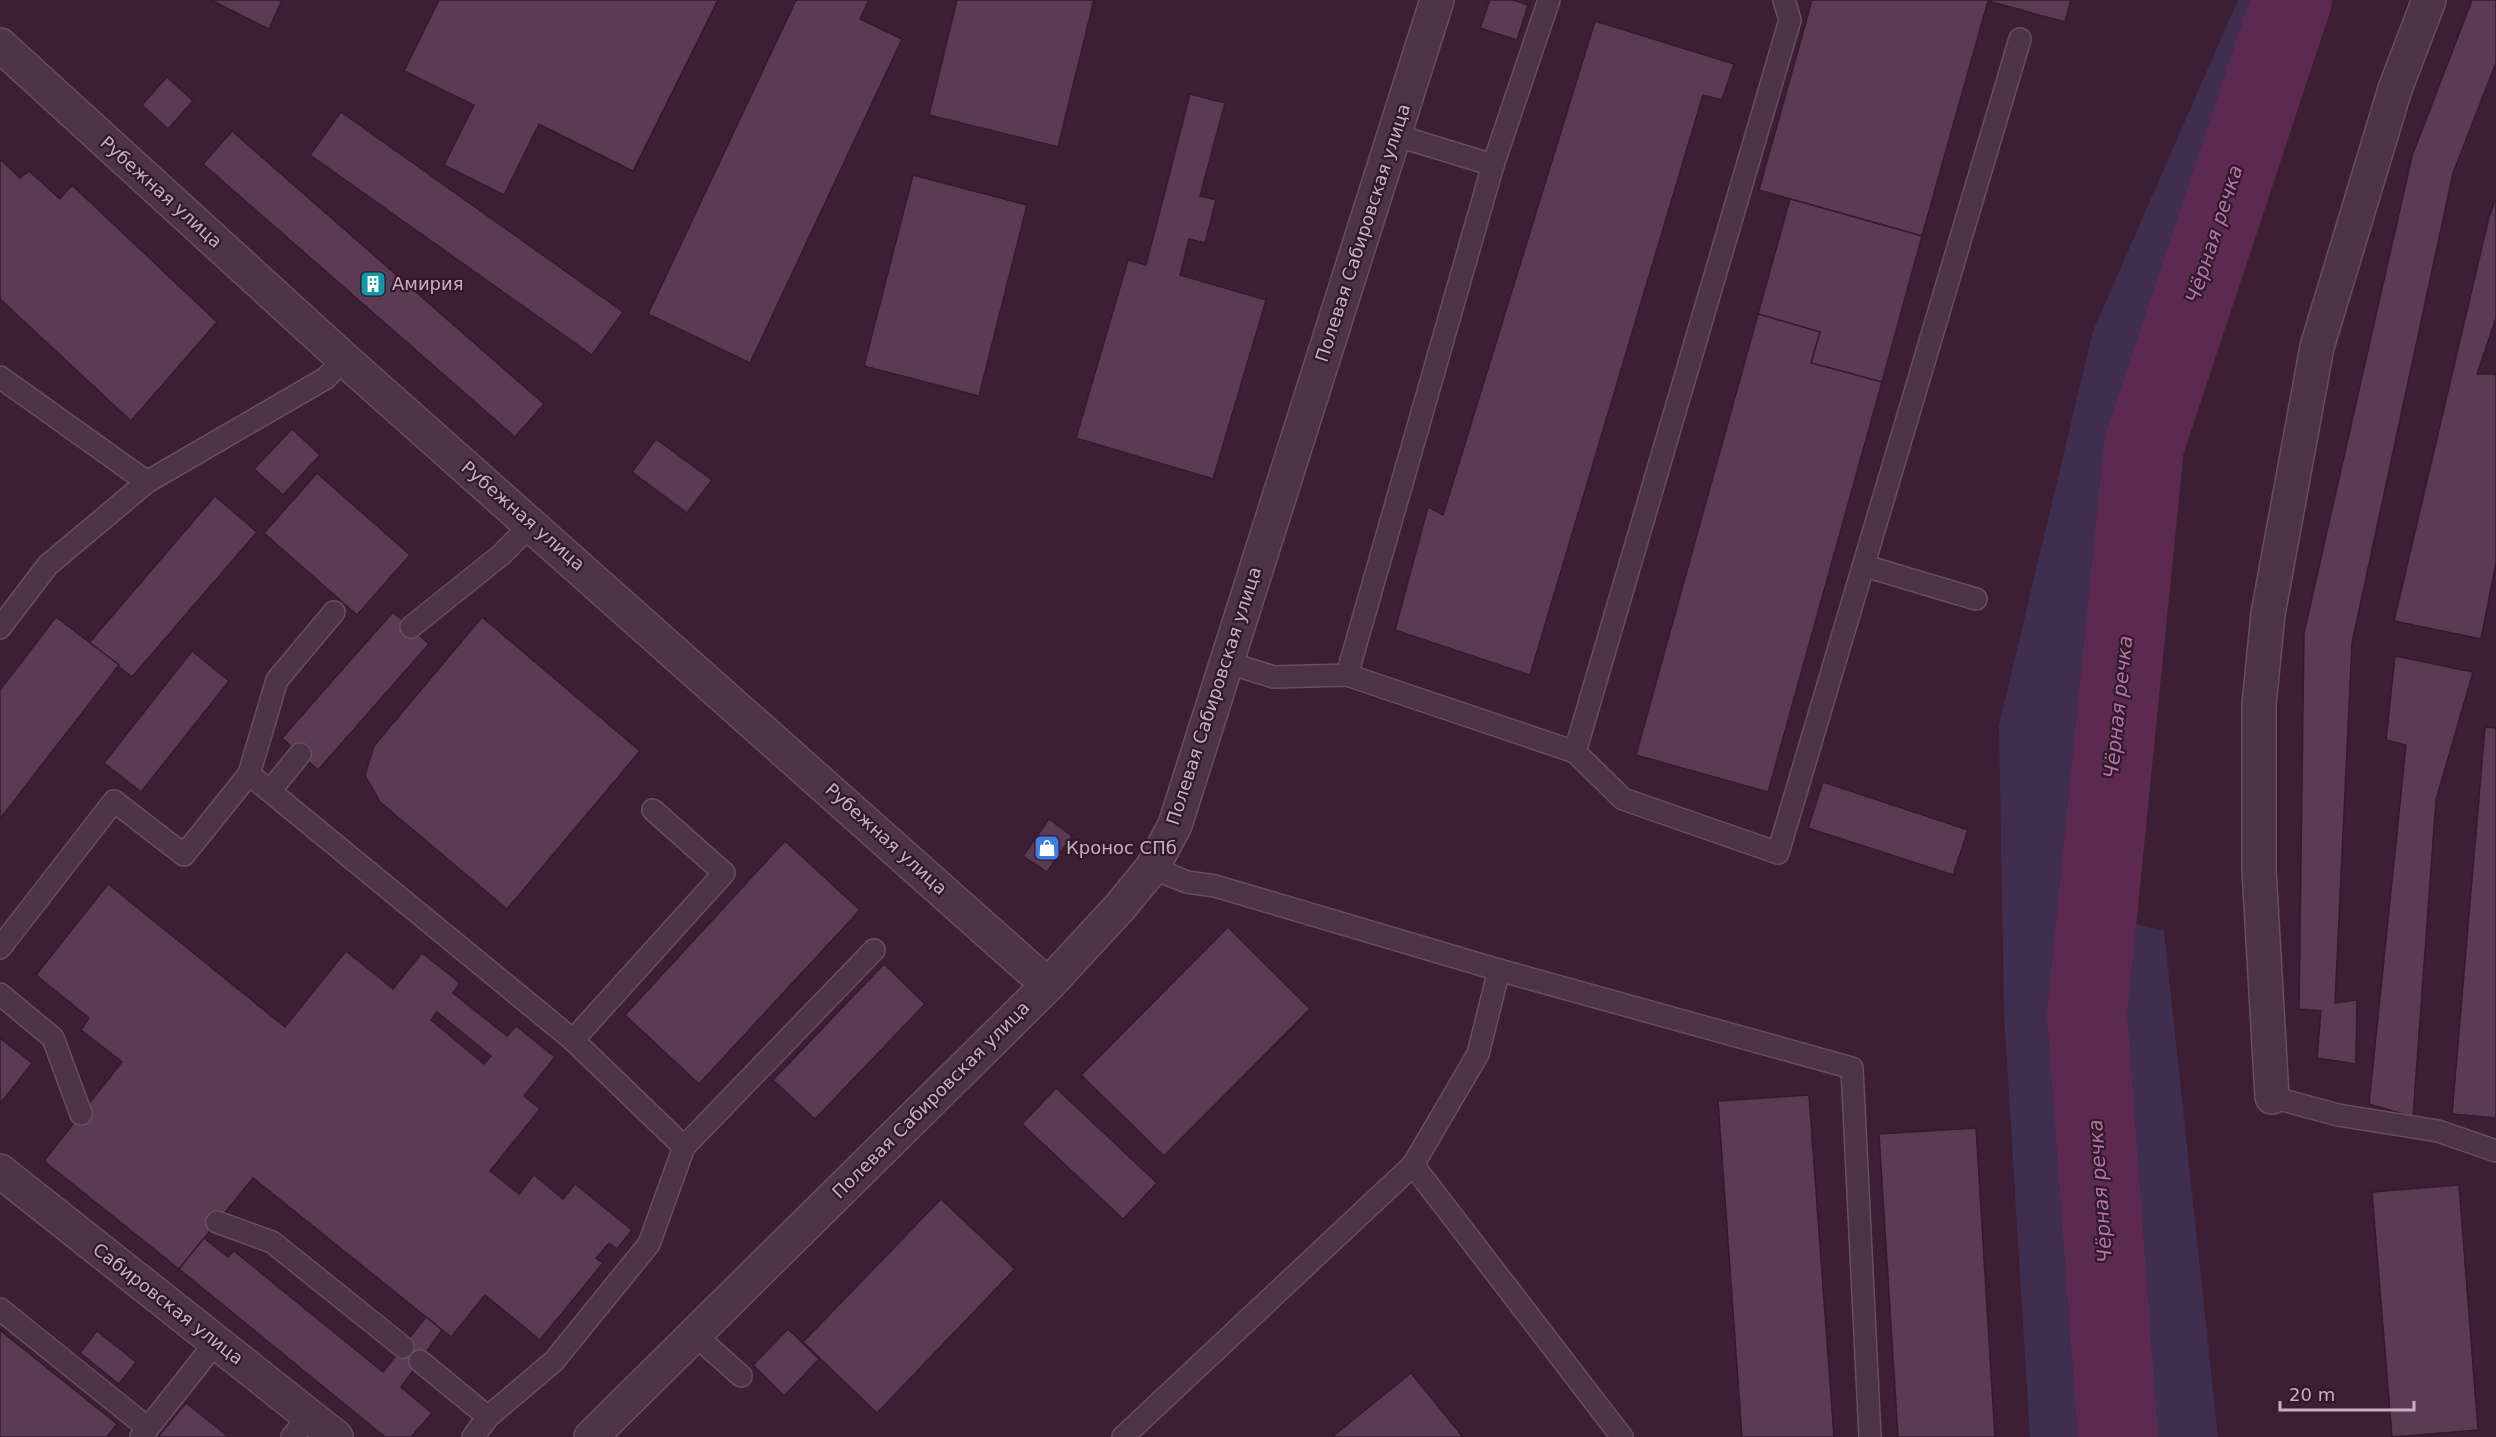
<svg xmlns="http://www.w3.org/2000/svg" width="2496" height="1437" viewBox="0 0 2496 1437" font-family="'DejaVu Sans',sans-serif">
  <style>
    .green { fill: #3f2e4e }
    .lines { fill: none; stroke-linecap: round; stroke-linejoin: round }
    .river { stroke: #5c2a50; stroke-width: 80 }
    .building { fill: #5b3b54; stroke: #331b2d; stroke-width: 1.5; fill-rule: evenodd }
    .service-casing { stroke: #674e61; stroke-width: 24 }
    .minor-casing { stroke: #674e61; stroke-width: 36 }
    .tertiary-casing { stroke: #674e61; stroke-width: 36 }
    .service { stroke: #4c3346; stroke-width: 21 }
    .minor { stroke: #4c3346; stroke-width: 33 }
    .tertiary { stroke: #4c3346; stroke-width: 33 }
    .labels { text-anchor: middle; stroke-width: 4.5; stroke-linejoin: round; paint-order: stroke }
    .street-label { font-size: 18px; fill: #c8aec1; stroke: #31192b }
    .poi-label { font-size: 18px; fill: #c8aec1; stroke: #31192b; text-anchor: start }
    .water-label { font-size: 20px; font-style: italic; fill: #b373a5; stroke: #31192b }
  </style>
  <rect width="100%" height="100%" fill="#3c1f35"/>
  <g class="green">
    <polygon points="2238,0 2281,0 2132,439 2092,790 2077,1002 2108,1437 2030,1437 2004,1014 1999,725 2093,331"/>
    <polygon points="2120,920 2164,931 2218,1437 2154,1437 2119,1083"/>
  </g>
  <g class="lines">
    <polyline class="river" points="2118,1437 2087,1014 2144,446 2292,0"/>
  </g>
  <g class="building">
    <polygon points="211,0 282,0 269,29"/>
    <polygon points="439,0 718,0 633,171 539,124 504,195 444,165 474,105 404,71"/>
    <polygon points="796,0 869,0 860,19 902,39 750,363 648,314"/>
    <polygon points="957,0 1094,0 1058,147 929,115"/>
    <polygon points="1490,0 1513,0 1528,5 1517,40 1480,28"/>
    <polygon points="1812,0 2071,0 2065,22 1988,1 1922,236 1759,190"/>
    <polygon points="2472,0 2496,0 2496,63 2453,173 2352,643 2335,1003 2357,1000 2356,1064 2317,1058 2321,1011 2299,1009 2304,633 2412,156"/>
    <polygon points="1595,21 1734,64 1722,100 1703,95 1530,675 1395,630 1428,507 1443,515"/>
    <polygon points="167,77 193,101 168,129 142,105"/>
    <polygon points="1190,94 1225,103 1200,196 1216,200 1205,243 1189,239 1180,275 1266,300 1213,479 1076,438 1128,260 1146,265"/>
    <polygon points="341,112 623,312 592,355 310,155"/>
    <polygon points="232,131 544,404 515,437 203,164"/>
    <polygon points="0,159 20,178 29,171 60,199 72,185 217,322 131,421 0,299"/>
    <polygon points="913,175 1027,205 979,396 864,366"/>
    <polygon points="2496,198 2496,318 2477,374 2496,374 2496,563 2481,639 2394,621 2489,217"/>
    <polygon points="1790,199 1922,236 1882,382 1811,363 1820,332 1758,314"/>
    <polygon points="1758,314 1820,332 1811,363 1882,382 1768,792 1636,755"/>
    <polygon points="292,429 320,455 283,495 254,469"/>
    <polygon points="656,439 712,480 687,513 632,472"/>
    <polygon points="317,473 410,555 357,615 264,533"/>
    <polygon points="215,496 257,532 132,677 89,643"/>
    <polygon points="393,612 429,644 318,770 282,738"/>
    <polygon points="56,617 119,665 0,819 0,690"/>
    <polygon points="482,617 640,751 507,909 380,802 365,775 374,746"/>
    <polygon points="192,651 229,681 141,792 104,763"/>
    <polygon points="2395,656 2473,672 2436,800 2413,1117 2369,1104 2406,745 2386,740"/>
    <polygon points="2485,727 2496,728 2496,1118 2452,1114"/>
    <polygon points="1823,782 1968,830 1953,875 1808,828"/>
    <polygon points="1049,819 1072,836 1047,872 1023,856"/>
    <polygon points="785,841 860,910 699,1084 625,1015"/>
    <path d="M108 884 285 1027 346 951 393 989 422 953 460 983 453 993 507 1036 516 1026 555 1057 524 1096 540 1109 490 1171 519 1194 534 1175 563 1199 575 1184 632 1230 617 1249 609 1243 596 1258 603 1263 540 1340 485 1295 451 1337 253 1178 179 1269 44 1161 122 1062 81 1030 89 1018 36 975ZM437 1012 491 1056 484 1064 431 1020Z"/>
    <polygon points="1228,927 1310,1009 1164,1156 1081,1075"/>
    <polygon points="884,964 925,1004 815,1119 773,1080"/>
    <polygon points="0,1038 32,1063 0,1104"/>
    <polygon points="1056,1088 1157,1183 1123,1219 1022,1124"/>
    <polygon points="1809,1095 1834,1437 1742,1437 1718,1101"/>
    <polygon points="1976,1128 1995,1437 1898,1437 1879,1134"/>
    <polygon points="2459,1185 2478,1430 2392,1437 2372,1192"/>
    <polygon points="941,1199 1015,1269 877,1413 803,1342"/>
    <polygon points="204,1238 228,1257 234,1251 383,1372 426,1317 442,1330 401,1387 432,1413 411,1437 385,1437 179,1269"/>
    <polygon points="788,1329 819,1359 784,1396 753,1365"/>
    <polygon points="0,1330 117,1424 107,1437 0,1437"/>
    <polygon points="97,1331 136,1362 119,1384 80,1353"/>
    <polygon points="1411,1373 1463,1437 1332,1437"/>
    <polygon points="186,1403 229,1437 158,1437"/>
  </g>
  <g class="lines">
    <g class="service-casing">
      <g id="service">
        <polyline points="1493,165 1549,0"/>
        <polyline points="0,377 147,482"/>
        <polyline points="1865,566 1976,599"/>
        <polyline points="411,627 501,555 532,524"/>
        <polyline points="0,628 48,565 147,482 326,378 344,359"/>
        <polyline points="1225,662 1274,677 1347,675 1575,752 1623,799 1778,853 2020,39"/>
        <polyline points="1347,675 1493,165 1395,135"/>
        <polyline points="1575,752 1790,20 1784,0"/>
        <polyline points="249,774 277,680 334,612"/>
        <polyline points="270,791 300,754"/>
        <polyline points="1152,868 1187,882 1215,886 1499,970 1852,1068 1870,1437"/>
        <polyline points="0,948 114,801 184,855 249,774 573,1040 684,1147 649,1244 554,1361 488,1417 473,1437"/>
        <polyline points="0,994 53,1038 81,1114"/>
        <polyline points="573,1040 724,873 653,810"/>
        <polyline points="2272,1097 2338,1115 2438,1131 2496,1151"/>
        <polyline points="684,1147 874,950"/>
        <polyline points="1413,1165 1622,1437"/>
        <polyline points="217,1222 272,1242 403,1347"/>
        <polyline points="0,1309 148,1428"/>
        <polyline points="694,1334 741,1376"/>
        <polyline points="420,1361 488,1417"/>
        <polyline points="141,1437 216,1342"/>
        <polyline points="292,1437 309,1416"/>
        <polyline points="1123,1437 1413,1165 1478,1054 1499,970"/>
      </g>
    </g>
    <g class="minor-casing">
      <g id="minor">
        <polyline points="0,45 344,359 1048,985"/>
        <polyline points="2272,1097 2259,870 2259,705 2268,614 2317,347 2395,89 2429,0"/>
        <polyline points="0,1171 336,1437"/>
      </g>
    </g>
    <g class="tertiary-casing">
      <polyline id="tertiary" points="591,1437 1048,985 1120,907 1152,868 1175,825 1437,0"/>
    </g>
    <use href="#service" class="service"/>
    <use href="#minor" class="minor"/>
    <use href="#tertiary" class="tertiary"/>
  </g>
  <defs>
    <g id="building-square" transform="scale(1.35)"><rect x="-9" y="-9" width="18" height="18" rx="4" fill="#0f9aa8" stroke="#31192b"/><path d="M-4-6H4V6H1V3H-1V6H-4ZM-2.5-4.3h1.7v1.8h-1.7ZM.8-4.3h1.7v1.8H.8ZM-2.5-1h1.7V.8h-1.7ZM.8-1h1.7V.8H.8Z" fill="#fff"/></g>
    <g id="shop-square" transform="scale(1.35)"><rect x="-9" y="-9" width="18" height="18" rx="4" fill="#3f7fe0" stroke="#31192b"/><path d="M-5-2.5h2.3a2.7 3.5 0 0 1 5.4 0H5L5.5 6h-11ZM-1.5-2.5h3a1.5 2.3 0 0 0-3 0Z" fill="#fff"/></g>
  </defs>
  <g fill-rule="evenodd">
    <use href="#building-square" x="373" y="284"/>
    <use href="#shop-square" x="1047" y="848"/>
  </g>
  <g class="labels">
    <g class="street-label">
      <text transform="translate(161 192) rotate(42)" y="6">Рубежная улица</text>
      <text transform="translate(1363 233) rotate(-72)" y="6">Полевая Сабировская улица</text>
      <text transform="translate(523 516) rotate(41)" y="6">Рубежная улица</text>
      <text transform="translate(1214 696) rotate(-72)" y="6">Полевая Сабировская улица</text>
      <text transform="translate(886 839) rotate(42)" y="6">Рубежная улица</text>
      <text transform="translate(931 1100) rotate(-45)" y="6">Полевая Сабировская улица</text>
      <text transform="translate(168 1304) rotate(38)" y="6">Сабировская улица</text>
    </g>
    <g class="poi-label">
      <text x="392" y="290">Амирия</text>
      <text x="1066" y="854">Кронос СПб</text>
    </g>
    <g class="water-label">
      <text transform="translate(2214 234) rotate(-72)" y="7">Чёрная речка</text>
      <text transform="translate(2118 707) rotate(-84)" y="7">Чёрная речка</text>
      <text transform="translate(2100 1191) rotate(-94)" y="7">Чёрная речка</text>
    </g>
  </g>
  <path d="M2280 1401v9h134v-9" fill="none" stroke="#c8aec1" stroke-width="3"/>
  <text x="2289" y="1401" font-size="18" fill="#c8aec1" stroke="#31192b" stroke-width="4.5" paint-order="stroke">20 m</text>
</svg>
